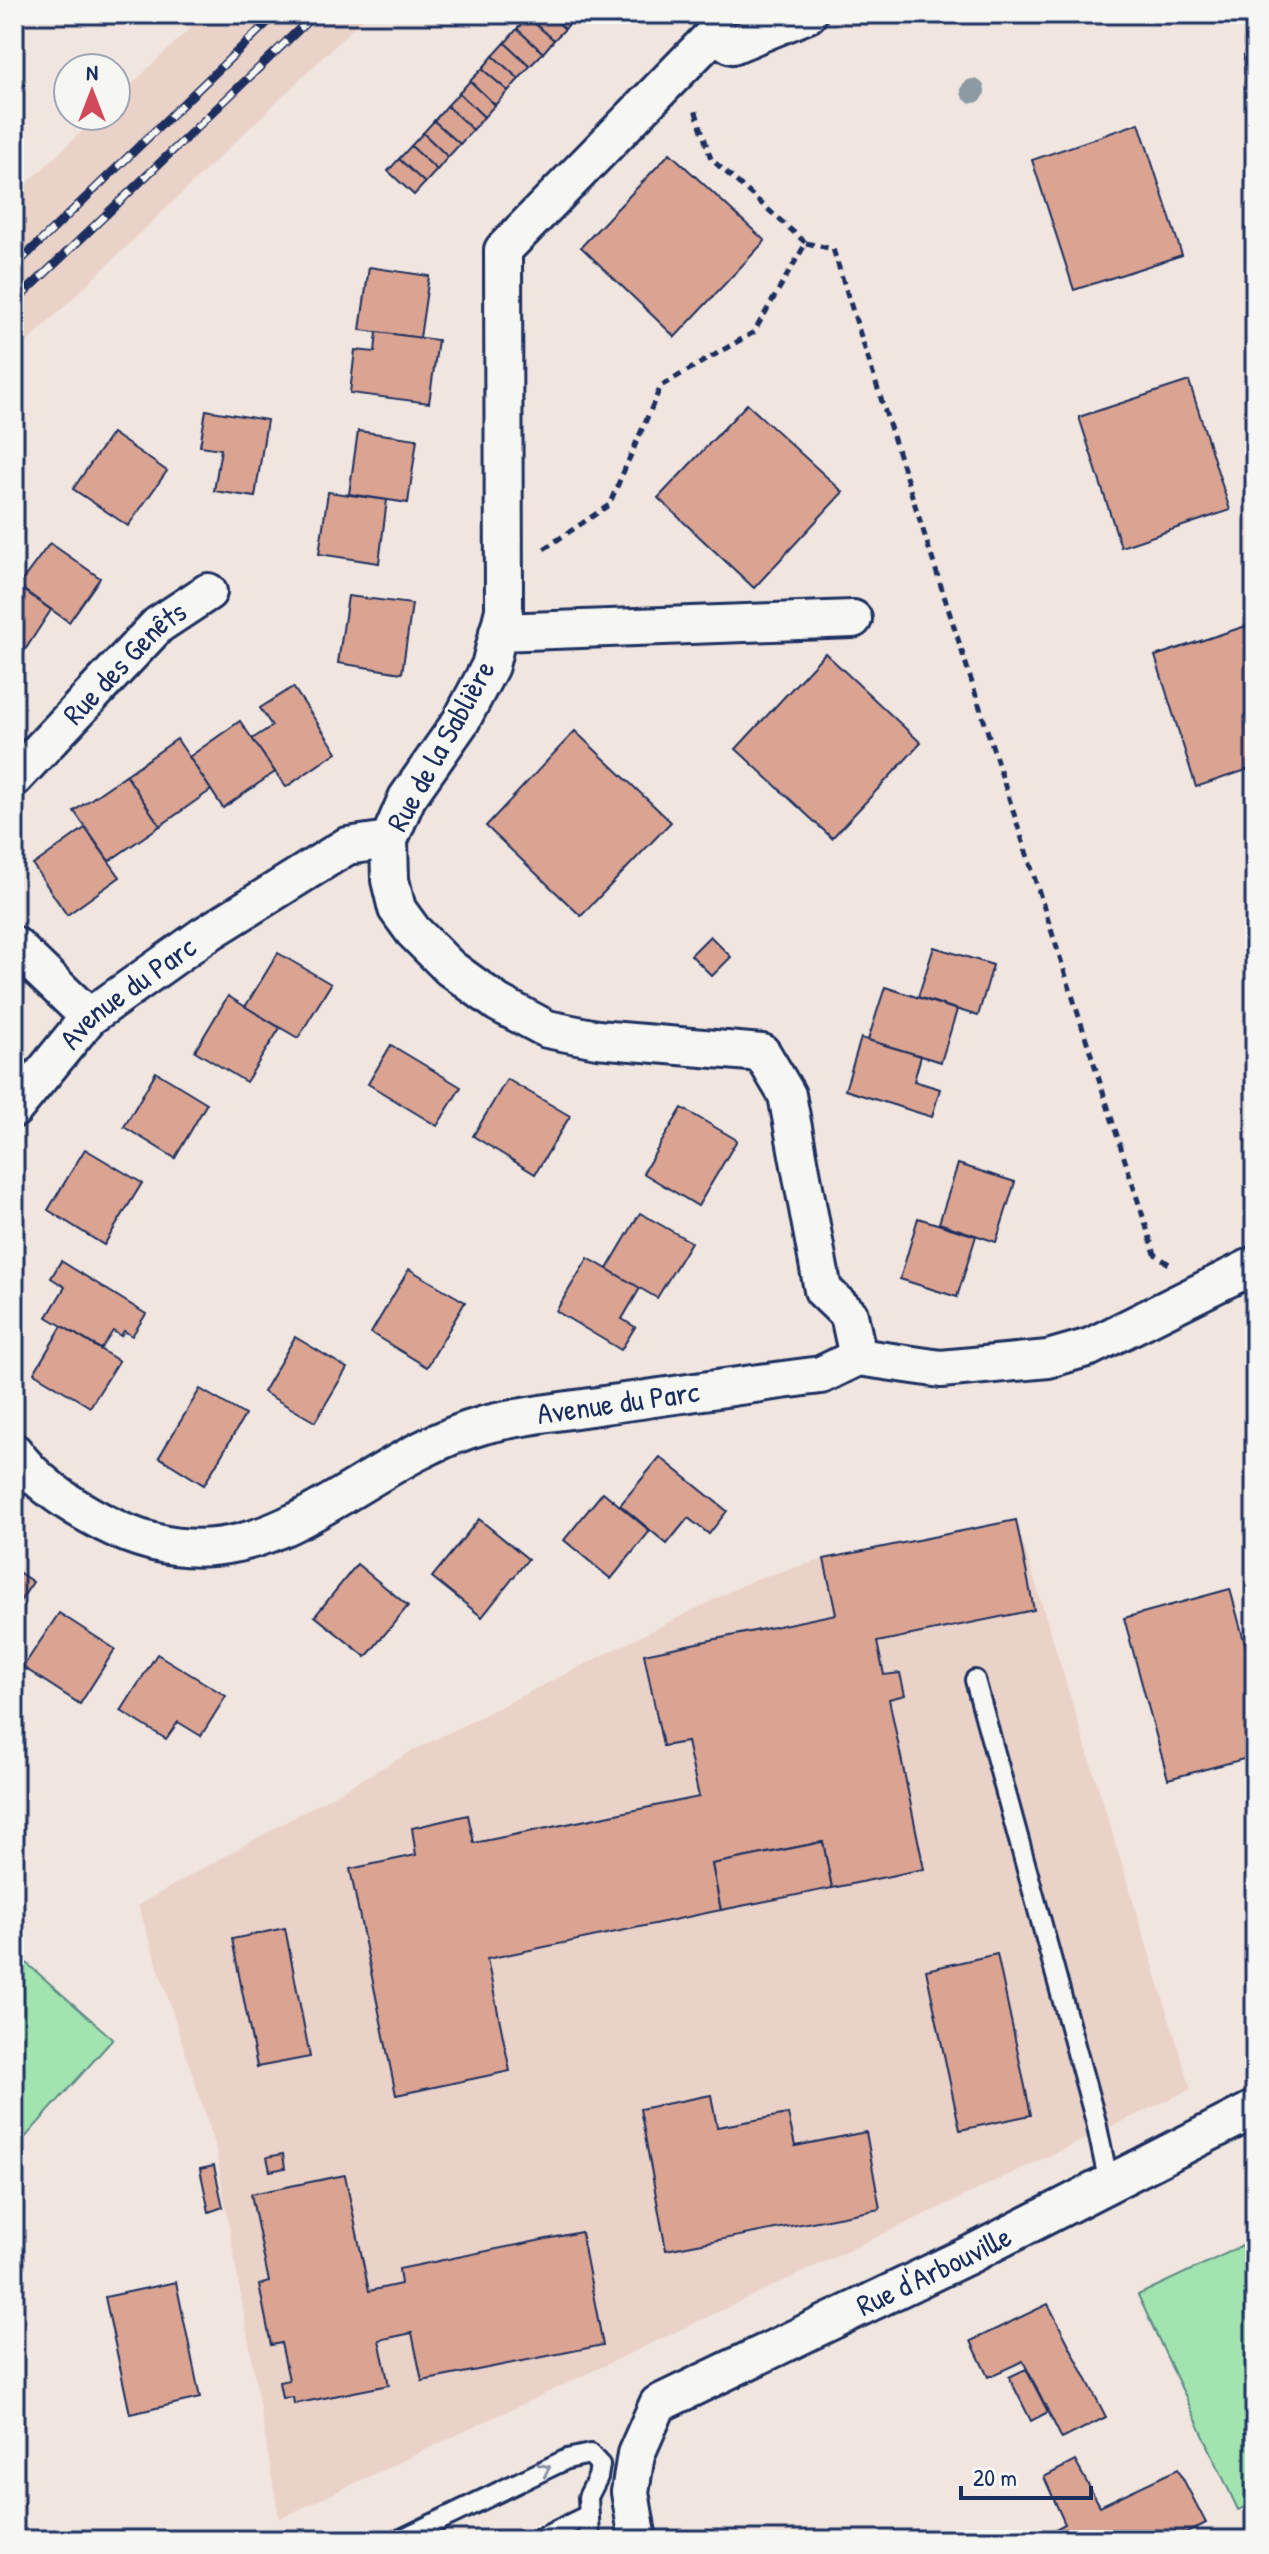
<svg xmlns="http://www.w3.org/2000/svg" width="1269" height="2554" viewBox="0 0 1269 2554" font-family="'Patrick Hand',sans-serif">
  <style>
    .built { fill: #ead2c8 }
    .green { fill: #a1e4af; stroke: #5e8a86; stroke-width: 2 }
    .building { fill: #dba492; stroke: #1b2f5e; stroke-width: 2 }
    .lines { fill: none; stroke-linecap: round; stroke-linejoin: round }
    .service-casing { stroke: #1b2f5e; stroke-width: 24 }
    .minor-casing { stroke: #1b2f5e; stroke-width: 42 }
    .path { stroke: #1b2f5e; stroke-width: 5; stroke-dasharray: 8 6; stroke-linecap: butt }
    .service { stroke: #f6f6f2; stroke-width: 18 }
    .minor { stroke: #f6f6f2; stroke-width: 36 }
    .rail-casing { stroke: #1b2f5e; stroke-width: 9 }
    .rail { stroke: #f6f6f2; stroke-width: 6; stroke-dasharray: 18; stroke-linecap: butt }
    .tree { fill: #8d9aa3 }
    .oneway { stroke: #8892a8 }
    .labels { text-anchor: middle; stroke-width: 6; stroke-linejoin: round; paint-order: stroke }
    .street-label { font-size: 30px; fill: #1b2f5e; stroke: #f6f6f2 }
  </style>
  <rect width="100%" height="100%" fill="#f1e6df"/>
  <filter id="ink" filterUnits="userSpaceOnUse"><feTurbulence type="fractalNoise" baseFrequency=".0125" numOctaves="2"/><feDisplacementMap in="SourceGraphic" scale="16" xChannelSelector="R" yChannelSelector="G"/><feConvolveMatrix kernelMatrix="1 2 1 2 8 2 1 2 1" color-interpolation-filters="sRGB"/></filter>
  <g filter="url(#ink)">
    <g class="built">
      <polygon points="205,14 368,14 14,355 14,196 98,116 116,116 116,99"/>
      <polygon points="1016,1520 1191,2089 279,2519 215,2145 138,1905 412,1751 755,1579 824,1559"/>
    </g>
    <g class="green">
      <polygon points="14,1952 113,2039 14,2150"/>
      <polygon points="1246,2244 1255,2264 1255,2502 1238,2510 1138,2295"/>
    </g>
    <g class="building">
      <polygon points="531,14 549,14 565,29 554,40 528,18"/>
      <polygon points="549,14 577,14 565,29"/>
      <polygon points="528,18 554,40 543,53 517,29"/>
      <polygon points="517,29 543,53 530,66 505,43"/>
      <polygon points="505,43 530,66 519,79 493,56"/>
      <polygon points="493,56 519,79 508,91 482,69"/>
      <polygon points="482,69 508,91 495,105 470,81"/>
      <polygon points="470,81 495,105 484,117 459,93"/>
      <polygon points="459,93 484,117 473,130 447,106"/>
      <polygon points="447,106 473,130 460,144 434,121"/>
      <polygon points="434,121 460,144 448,157 423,133"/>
      <polygon points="1139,123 1182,255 1074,290 1032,160"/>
      <polygon points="423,133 448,157 437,170 411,146"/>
      <polygon points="411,146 437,170 425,183 399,159"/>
      <polygon points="670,153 765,241 675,337 581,247"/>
      <polygon points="399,159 425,183 414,195 388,171"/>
      <polygon points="369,267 429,276 420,338 360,330"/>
      <polygon points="377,332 438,340 429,403 350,393 355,350 375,352"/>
      <polygon points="1189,381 1230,510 1121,547 1079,417"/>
      <polygon points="747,404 843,492 754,588 658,498"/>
      <polygon points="206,410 267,420 255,497 214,491 221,449 200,446"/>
      <polygon points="358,431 417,439 408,503 349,494"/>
      <polygon points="112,433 167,471 128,526 73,489"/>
      <polygon points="328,492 387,500 379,563 319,554"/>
      <polygon points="50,543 100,578 69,622 18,586"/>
      <polygon points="14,583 51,610 21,656 14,651"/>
      <polygon points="348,596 412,604 402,673 338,663"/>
      <polygon points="1255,623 1255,767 1196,787 1155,656"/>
      <polygon points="825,653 921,743 832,838 736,749"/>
      <polygon points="293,687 337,752 286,787 252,739 272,726 260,708"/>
      <polygon points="240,721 275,772 223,808 189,757"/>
      <polygon points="575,731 671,822 581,916 486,826"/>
      <polygon points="177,739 211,790 160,826 126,775"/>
      <polygon points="126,775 160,826 109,861 74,811"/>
      <polygon points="85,828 120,877 67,915 33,865"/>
      <polygon points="710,936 731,957 712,976 691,955"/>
      <polygon points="934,947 993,965 978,1016 918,997"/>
      <polygon points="278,953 331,984 298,1038 245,1007"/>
      <polygon points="885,987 957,1010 941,1062 868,1040"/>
      <polygon points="228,996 280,1028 246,1082 195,1051"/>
      <polygon points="861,1038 921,1056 914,1081 940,1089 932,1117 845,1090"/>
      <polygon points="391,1045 461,1087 437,1126 368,1084"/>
      <polygon points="156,1072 207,1103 175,1158 124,1127"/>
      <polygon points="507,1079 570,1116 535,1174 473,1136"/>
      <polygon points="682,1108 737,1140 698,1206 643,1173"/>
      <polygon points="85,1149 142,1183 104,1245 48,1210"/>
      <polygon points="958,1164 1015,1182 996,1242 939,1223"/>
      <polygon points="640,1213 691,1242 657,1298 607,1269"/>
      <polygon points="918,1218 976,1236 957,1297 900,1279"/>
      <polygon points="588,1258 640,1288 622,1319 635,1327 621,1350 556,1311"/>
      <polygon points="61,1261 146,1314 132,1336 124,1331 121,1336 113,1331 101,1349 47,1317 65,1287 51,1278"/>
      <polygon points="409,1269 465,1302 427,1367 371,1333"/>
      <polygon points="62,1326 119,1361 90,1407 34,1373"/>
      <polygon points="295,1337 347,1368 315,1422 263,1392"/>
      <polygon points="200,1389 245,1415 204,1485 159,1457"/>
      <polygon points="660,1457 727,1511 709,1534 688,1518 667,1544 620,1505"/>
      <polygon points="603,1492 650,1531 611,1579 564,1540"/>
      <polygon points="479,1519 528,1559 482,1617 432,1577"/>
      <polygon points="1016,1520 1034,1610 877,1642 884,1675 900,1673 905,1695 889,1699 924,1869 832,1888 823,1842 712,1864 721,1910 487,1959 510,2071 396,2095 350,1869 416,1855 412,1828 468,1815 474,1843 699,1797 687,1742 663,1746 644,1654 836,1614 824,1559"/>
      <polygon points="357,1564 408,1606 366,1657 315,1616"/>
      <polygon points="14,1569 33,1582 14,1610"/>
      <polygon points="1230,1589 1255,1681 1255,1756 1168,1779 1124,1618"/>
      <polygon points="59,1613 115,1649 80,1704 23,1667"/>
      <polygon points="157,1654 226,1696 201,1736 178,1722 166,1739 121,1711"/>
      <polygon points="823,1842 832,1888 721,1910 712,1864"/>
      <polygon points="285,1928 310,2057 257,2067 232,1939"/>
      <polygon points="997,1954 1031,2115 960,2130 926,1970"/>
      <polygon points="711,2095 717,2127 788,2114 795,2146 866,2132 880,2209 666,2250 640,2109"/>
      <polygon points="283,2154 285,2168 270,2171 267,2157"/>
      <polygon points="214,2166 223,2207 209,2212 200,2169"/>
      <polygon points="345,2175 369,2291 401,2284 399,2269 581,2232 603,2345 422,2381 412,2333 379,2340 389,2385 294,2404 293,2397 282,2398 279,2382 289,2380 281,2343 271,2345 259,2285 269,2282 251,2194"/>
      <polygon points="176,2282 200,2398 130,2414 105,2297"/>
      <polygon points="1048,2304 1106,2417 1062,2439 1023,2361 988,2377 971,2341"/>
      <polygon points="1026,2369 1048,2412 1031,2421 1009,2377"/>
      <polygon points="1075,2461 1100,2506 1178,2469 1206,2523 1173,2540 1035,2540 1065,2524 1044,2477"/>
    </g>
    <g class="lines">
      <g class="service-casing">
        <g id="service">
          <polyline points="975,1680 1096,2122 1109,2184"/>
          <polyline points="399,2540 567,2459 590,2454 600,2465"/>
          <polyline points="537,2540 588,2515"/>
          <polyline points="590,2540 588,2497 598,2477 600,2465"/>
        </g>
      </g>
      <g class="minor-casing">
        <g id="minor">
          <polyline points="808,14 732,45 714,34 503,250 504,610 490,666 461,721 407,798 389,840 390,880 397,909 413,931 450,968 498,1003 547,1029 597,1039 762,1053 787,1095 823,1290 849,1315 858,1357"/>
          <polyline points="498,632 853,619"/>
          <path id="s1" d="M14 778 158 625 208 592"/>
          <polyline points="14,945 89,1017"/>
          <path id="s2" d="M14 1109 89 1017 203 936 347 846 389 840"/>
          <path id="s3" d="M14 1452C36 1483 71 1506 104 1523 261 1604 345 1464 484 1425 523 1415 565 1411 604 1405 676 1395 749 1384 821 1375L858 1357 941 1369 1048 1359 1090 1347 1255 1265"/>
          <path id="s4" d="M638 2540 630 2492 636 2454 658 2404 969 2255 1255 2109"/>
        </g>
      </g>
      <g class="path">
        <path d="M1255 32 1246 34C1245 71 1246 110 1255 145"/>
        <polyline points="806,243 833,249 1155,1254 1169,1264"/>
        <polyline points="544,549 609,505 661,386 754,332 806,243 711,159 695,109"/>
      </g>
      <use href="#service" class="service"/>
      <use href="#minor" class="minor"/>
      <g class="rail-casing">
        <g id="rail">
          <polyline points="14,267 276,14"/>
          <polyline points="14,303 315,14"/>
        </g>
      </g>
      <use href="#rail" class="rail"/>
    </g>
    <circle class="tree" cx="973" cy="91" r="12"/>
    <defs><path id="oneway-chevron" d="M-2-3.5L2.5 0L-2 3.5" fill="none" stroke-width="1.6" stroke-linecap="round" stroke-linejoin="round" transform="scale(2)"/></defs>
    <use class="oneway" href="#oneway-chevron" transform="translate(545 2469) rotate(-26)"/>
  </g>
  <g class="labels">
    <g class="street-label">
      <text dy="10" stroke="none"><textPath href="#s1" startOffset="160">Rue des Genêts</textPath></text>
      <text transform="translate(441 746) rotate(-61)" y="10">Rue de la Sablière</text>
      <text dy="10" stroke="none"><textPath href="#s2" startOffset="164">Avenue du Parc</textPath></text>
      <text dy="10" stroke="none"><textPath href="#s3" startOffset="664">Avenue du Parc</textPath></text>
      <text dy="10" stroke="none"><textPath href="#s4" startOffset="448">Rue d'Arbouville</textPath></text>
    </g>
  </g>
  <rect width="1269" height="2554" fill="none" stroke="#f6f6f2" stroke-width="48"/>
  <rect x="24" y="24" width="1221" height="2506" fill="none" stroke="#1b2f5e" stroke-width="3" filter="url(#ink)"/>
  <g transform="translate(92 92)"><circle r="38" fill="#f6f6f2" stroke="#9ea6b7" stroke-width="2"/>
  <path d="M0-6L14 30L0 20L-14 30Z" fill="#d1495b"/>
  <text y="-12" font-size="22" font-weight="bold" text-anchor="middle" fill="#1b2f5e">N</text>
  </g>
  <path d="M961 2486v12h130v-12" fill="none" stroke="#1b2f5e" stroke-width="4"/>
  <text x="973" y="2486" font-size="24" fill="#1b2f5e" stroke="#f6f6f2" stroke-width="6" paint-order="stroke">20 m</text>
</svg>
